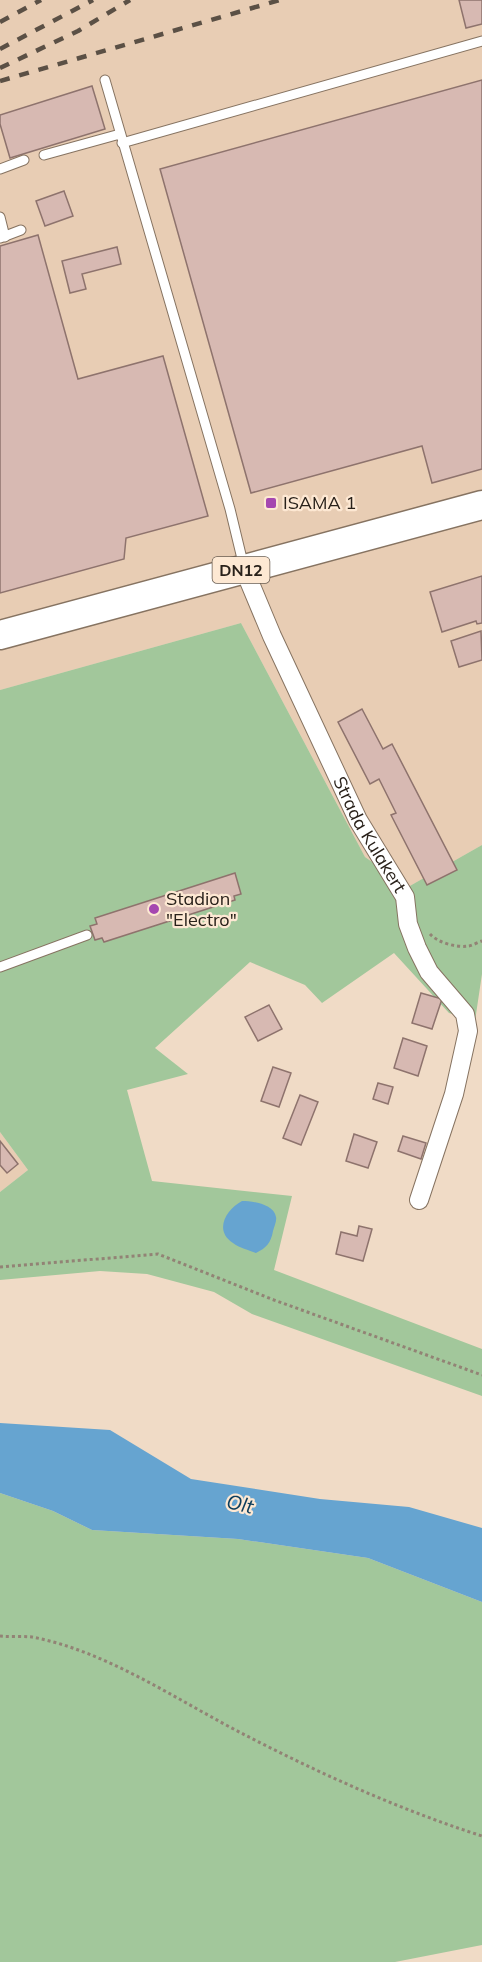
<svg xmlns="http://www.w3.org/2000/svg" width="482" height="1962" viewBox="0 0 482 1962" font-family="Mulish,sans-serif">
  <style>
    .built { fill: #e8cdb4 }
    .green { fill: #a2c79b }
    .water { fill: #66a4d0 }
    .building { fill: #d7b9b2; stroke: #8e736d; stroke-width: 1.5 }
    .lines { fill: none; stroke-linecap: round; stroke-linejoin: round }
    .lane-casing { stroke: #867361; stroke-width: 11 }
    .street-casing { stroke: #867361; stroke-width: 20 }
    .primary-casing { stroke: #867361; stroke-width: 31 }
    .path { stroke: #928375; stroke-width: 3; stroke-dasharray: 3 3; stroke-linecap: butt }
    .lane { stroke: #fff; stroke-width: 9 }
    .street { stroke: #fff; stroke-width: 18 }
    .primary { stroke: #fff; stroke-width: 28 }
    .rail { stroke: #5b5045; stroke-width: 4.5; stroke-dasharray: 10 10; stroke-linecap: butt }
    .poi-dot { fill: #a547b0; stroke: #fde8d3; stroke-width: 2 }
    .labels { text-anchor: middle; stroke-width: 4.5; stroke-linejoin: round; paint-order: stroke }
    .shield { fill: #fde8d3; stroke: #695d52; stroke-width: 1.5 }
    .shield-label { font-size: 16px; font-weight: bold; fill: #29211a }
    .poi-label { font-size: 18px; fill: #29211a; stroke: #fde8d3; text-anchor: start }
    .street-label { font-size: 18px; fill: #29211a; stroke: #fde8d3 }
    .water-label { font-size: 20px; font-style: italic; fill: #0c3d5c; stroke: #fde8d3 }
  </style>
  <rect width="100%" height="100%" fill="#f0dbc6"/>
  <g class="built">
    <polygon points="0,0 482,0 482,845 408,887 365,857 241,623 0,690"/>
    <polygon points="0,1132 28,1170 0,1192"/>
  </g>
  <g class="green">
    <polygon points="241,623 365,857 408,887 482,845 482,974 475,1021 449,1013 394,953 322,1003 305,985 250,962 155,1048 188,1074 127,1090 152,1181 292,1196 274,1270 482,1349 482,1396 252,1314 214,1292 147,1274 100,1271 0,1280 0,1192 28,1170 0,1132 0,690"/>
    <polygon points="0,1493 53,1511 92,1530 238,1539 368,1558 482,1602 482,1945 395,1962 0,1962"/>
  </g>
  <g class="water">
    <path d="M242 1201C252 1201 274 1204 276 1217 277 1221 274 1227 273 1231 271 1243 266 1248 256 1253 249 1250 239 1248 233 1243 213 1230 227 1209 242 1201Z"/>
    <polygon points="0,1423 110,1430 191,1479 320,1499 409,1507 482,1528 482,1602 368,1558 238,1539 92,1530 53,1511 0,1493"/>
  </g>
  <g class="building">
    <polygon points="459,0 482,0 482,24 466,28"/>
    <polygon points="482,80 482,469 432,483 422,446 251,493 160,169"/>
    <polygon points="92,86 105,129 10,158 0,124 0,115"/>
    <polygon points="64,191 73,216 45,226 36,201"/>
    <polygon points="38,235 78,379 163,356 208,516 126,538 124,559 0,593 0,246"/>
    <polygon points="117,247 121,264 82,274 86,289 70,293 62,261"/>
    <polygon points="482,576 482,623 477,624 476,621 442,632 430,592"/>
    <polygon points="481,631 482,660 459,667 451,641"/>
    <polygon points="362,709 383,749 392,744 457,870 427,885 391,815 396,813 379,779 370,784 338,722"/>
    <polygon points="235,873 241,894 234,896 235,900 104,942 102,938 95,940 90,926 97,924 95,918"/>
    <polygon points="421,993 442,999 432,1029 412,1023"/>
    <polygon points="269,1005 282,1029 258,1041 245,1017"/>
    <polygon points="403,1038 427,1046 418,1076 394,1068"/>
    <polygon points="273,1067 291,1073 279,1107 261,1101"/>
    <polygon points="378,1083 393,1087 388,1104 373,1099"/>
    <polygon points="300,1095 318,1102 301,1145 283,1138"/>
    <polygon points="354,1134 377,1142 368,1168 346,1161"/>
    <polygon points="403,1136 426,1143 421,1159 398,1151"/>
    <polygon points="0,1141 18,1164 7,1173 0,1165"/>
    <polygon points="359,1226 372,1229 363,1261 336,1254 341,1232 357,1236"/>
  </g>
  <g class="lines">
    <g class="lane-casing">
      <g id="lane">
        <polyline points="105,80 230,509 244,567"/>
        <polyline points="122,143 482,41"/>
        <polyline points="44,155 120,134"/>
        <polyline points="0,169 24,160"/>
        <polyline points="0,217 5,237"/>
        <polyline points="0,238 21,230"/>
        <polyline points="0,967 87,935"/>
      </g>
    </g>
    <g class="street-casing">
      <g id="street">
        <path id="s1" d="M244 569 272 636 358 820 405 897 408 924 417 948 429 972 465 1014 468 1031 454 1094 419 1200"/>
      </g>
    </g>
    <g class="primary-casing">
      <polyline id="primary" points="0,635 482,505"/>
    </g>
    <g class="path">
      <path d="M430 934C437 942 456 948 468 946 472 946 478 942 482 941"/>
      <polyline points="0,1267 158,1254 274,1300 482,1375"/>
      <path d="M0 1636C10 1637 22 1636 32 1637 107 1651 180 1702 247 1736 323 1775 401 1810 482 1836"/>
    </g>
    <use href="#lane" class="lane"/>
    <use href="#street" class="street"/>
    <use href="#primary" class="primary"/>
    <g class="rail">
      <polyline points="0,22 41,0"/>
      <polyline points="0,49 93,0"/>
      <polyline points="0,68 78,31 130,0"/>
      <polyline points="0,81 280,0"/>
    </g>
  </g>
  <g class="poi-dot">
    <rect x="265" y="497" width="12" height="12" rx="3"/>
    <circle cx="154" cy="909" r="6"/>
  </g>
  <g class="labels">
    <rect class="shield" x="212.5" y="557" width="57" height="26" rx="4.5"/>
    <g class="shield-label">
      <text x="241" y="576">DN12</text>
    </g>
    <g class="poi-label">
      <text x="283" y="509">ISAMA 1</text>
      <text x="166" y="905">Stadion<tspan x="166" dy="21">"Electro"</tspan></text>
    </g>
    <g class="street-label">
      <text dy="6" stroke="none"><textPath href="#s1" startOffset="294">Strada Kulakert</textPath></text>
    </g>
    <g class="water-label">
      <text transform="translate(240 1504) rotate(13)" y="7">Olt</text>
    </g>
  </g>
</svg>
